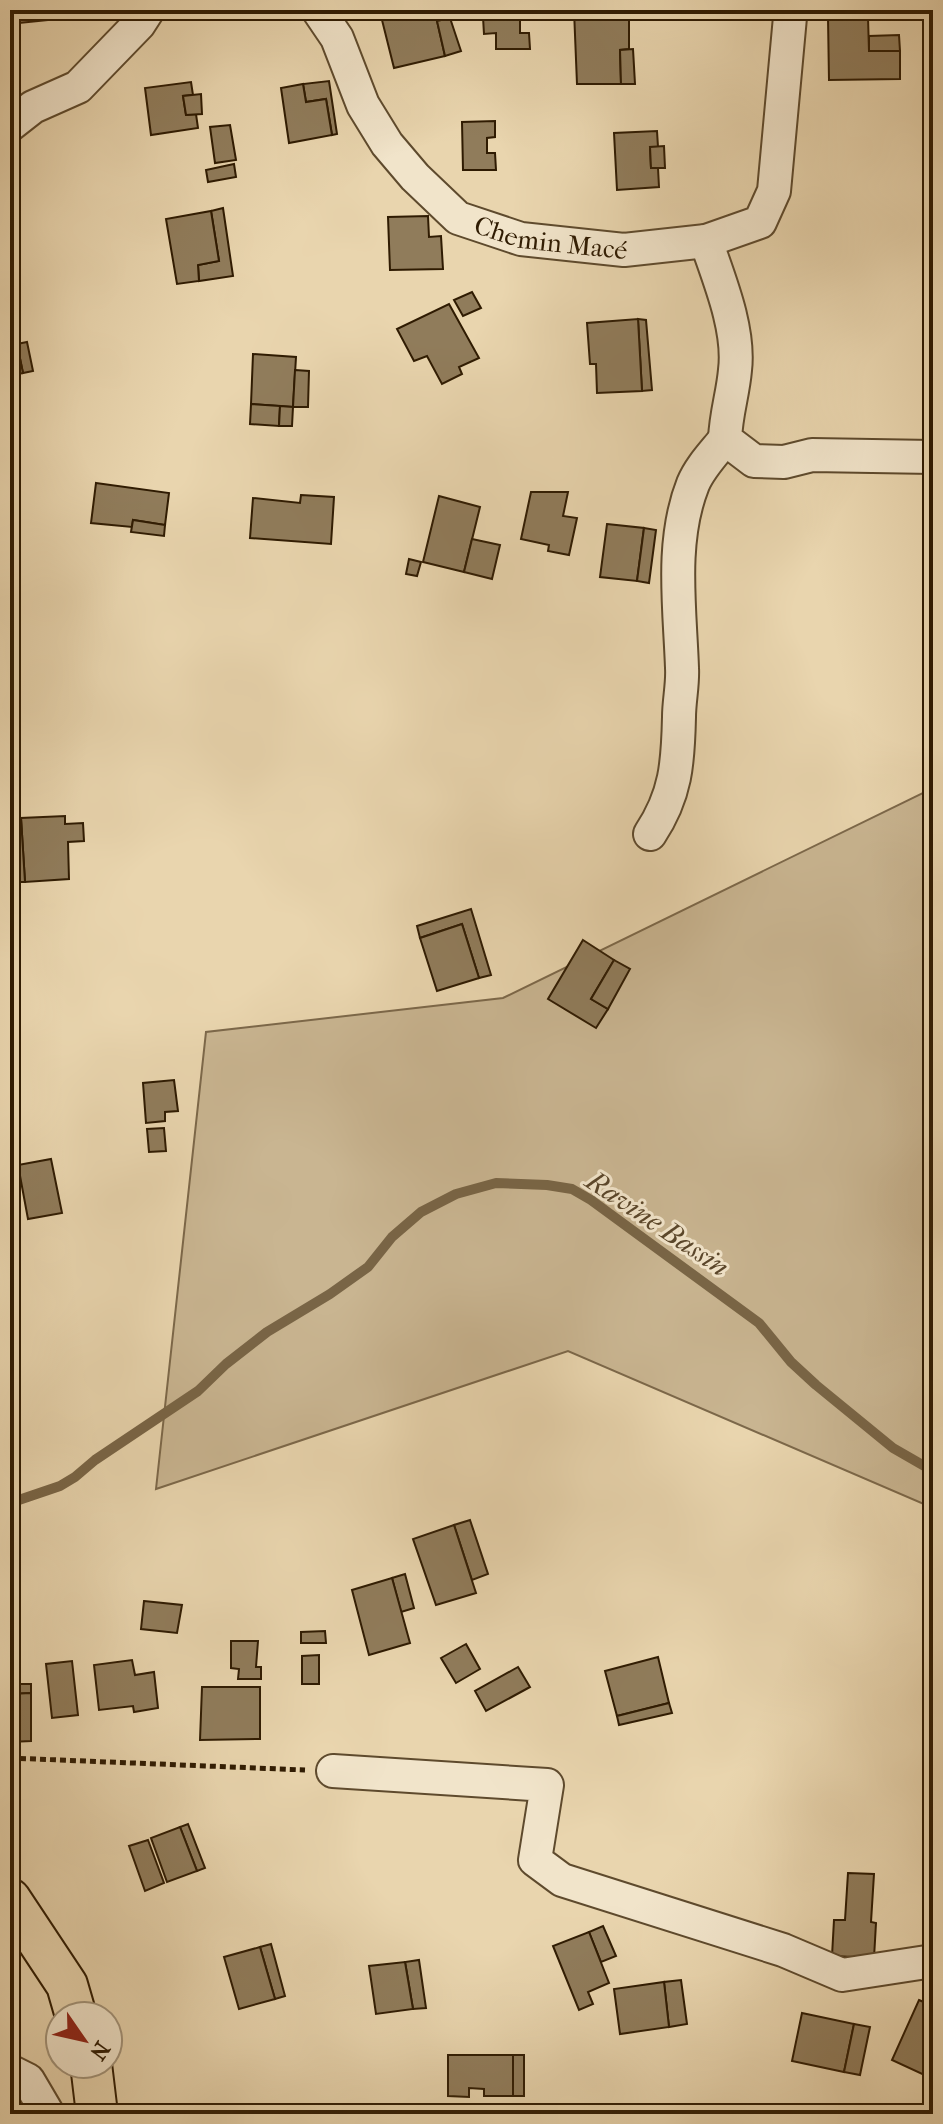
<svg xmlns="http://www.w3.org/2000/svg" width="943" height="2124" viewBox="0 0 943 2124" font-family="'IM FELL French Canon',serif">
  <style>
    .green { fill: #c9b591; stroke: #7c684a; stroke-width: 2 }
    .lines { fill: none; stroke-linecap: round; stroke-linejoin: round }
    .stream { stroke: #796546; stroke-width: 10 }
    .building { fill: #907c5b; stroke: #2f1b02; stroke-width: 2 }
    .minor-casing { stroke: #5e4a2d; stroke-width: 36 }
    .major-casing { stroke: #2f1b02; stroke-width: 44 }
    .path { stroke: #2f1b02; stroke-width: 5; stroke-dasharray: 6 4; stroke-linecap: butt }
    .minor { stroke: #f1e4ca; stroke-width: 32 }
    .major { stroke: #e9d5ae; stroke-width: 40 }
    .labels { text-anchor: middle; stroke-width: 6; stroke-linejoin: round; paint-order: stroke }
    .street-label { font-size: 26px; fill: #2f1b02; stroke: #f1e4ca }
    .water-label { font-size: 28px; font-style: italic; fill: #5a462a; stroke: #f1e4ca }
  </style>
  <rect width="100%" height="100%" fill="#e9d5ae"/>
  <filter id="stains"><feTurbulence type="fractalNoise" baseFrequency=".0025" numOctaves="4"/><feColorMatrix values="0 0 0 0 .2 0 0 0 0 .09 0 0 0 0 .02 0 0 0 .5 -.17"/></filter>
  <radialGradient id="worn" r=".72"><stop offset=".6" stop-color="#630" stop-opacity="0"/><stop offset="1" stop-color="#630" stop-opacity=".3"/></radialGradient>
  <polygon class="green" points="933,788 933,1508 568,1351 156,1489 206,1032 503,998"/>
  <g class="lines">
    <polyline class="stream" points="10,1503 60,1486 75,1477 95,1460 198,1391 226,1364 267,1332 330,1294 368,1267 392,1237 421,1212 456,1194 496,1183 547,1185 572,1189 591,1200 759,1323 791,1362 816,1385 893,1448 933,1471"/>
  </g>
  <g class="building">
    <polygon points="27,10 46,10 47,20 10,24 10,12"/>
    <polygon points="423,10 448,10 450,18 437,21 445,56 394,68 382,20"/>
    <polygon points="574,10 629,10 629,49 620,50 621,84 577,84"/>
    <polygon points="520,16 520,33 529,33 530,49 496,49 496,33 484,34 483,17"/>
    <polygon points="868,17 869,51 900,51 900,79 829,80 828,18"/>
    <polygon points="450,18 461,51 445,56 437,21"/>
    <polygon points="899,35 900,51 869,51 869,36"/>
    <polygon points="633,49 635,84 621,84 620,50"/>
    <polygon points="329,81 337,134 332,135 326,99 306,102 303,84"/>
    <polygon points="191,82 193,95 183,96 186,115 196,114 198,128 151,135 145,88"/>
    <polygon points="303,84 306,102 326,99 332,135 289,143 281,88"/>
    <polygon points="201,94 202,114 186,115 183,96"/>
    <polygon points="495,121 495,137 487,138 487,153 495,153 496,170 463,170 462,122"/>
    <polygon points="230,125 236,160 215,163 210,127"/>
    <polygon points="657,131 658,147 650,147 651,168 658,168 659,187 617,190 614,133"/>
    <polygon points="664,146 665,168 651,168 650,147"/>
    <polygon points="234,164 236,177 208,182 206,170"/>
    <polygon points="223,208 233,276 199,281 198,265 219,261 211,211"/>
    <polygon points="211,211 219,261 198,265 199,281 177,284 166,219"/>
    <polygon points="428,216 429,237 441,236 443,269 390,270 388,217"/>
    <polygon points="472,292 481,308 463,316 454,300"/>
    <polygon points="449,304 479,358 459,367 462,374 442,384 427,356 414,361 397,329"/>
    <polygon points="638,319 646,320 652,390 642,391"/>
    <polygon points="638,319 642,391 597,393 596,364 590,364 587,323"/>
    <polygon points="27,342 33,371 23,373 17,344"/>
    <polygon points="17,344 23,373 10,376 10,346"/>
    <polygon points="253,354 296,357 293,407 251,404"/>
    <polygon points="295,370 309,371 308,407 293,407"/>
    <polygon points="251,404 280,406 279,426 250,424"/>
    <polygon points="280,406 293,407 292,426 279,426"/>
    <polygon points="96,483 169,493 165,525 133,520 132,527 91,523"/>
    <polygon points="531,492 568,492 563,516 577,518 569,555 548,551 549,545 521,539"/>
    <polygon points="301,495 334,497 331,544 250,538 253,498 300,503"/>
    <polygon points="439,496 480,507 464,572 423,562"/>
    <polygon points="133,520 165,525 164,536 131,532"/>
    <polygon points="607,524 644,528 637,581 600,577"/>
    <polygon points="644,528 656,530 649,583 637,581"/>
    <polygon points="472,539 500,545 492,579 464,572"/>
    <polygon points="409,559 421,562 417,576 406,574"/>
    <polygon points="65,816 65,824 83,823 84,841 68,842 69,879 25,882 21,818"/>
    <polygon points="21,818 25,882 17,882 13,819"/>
    <polygon points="471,909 491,975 479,978 462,924 420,938 417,926"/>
    <polygon points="462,924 479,978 437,991 420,938"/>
    <polygon points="583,940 614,960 591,999 608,1009 596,1028 548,999"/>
    <polygon points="614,960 630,969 608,1009 591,999"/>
    <polygon points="174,1080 178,1111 165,1112 165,1121 146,1123 143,1083"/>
    <polygon points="164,1128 166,1151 149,1152 147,1129"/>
    <polygon points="51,1159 62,1213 28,1219 18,1165"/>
    <polygon points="470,1520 488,1574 472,1580 454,1525"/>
    <polygon points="454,1525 476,1593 436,1605 413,1539"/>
    <polygon points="405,1574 414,1608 401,1612 392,1578"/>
    <polygon points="392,1578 410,1643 369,1655 352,1590"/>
    <polygon points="144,1601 182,1605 177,1633 141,1629"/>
    <polygon points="325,1631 326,1643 301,1643 301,1632"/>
    <polygon points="231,1641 258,1641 256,1667 261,1667 261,1679 238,1679 239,1669 231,1668"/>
    <polygon points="466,1644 480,1669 456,1683 441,1658"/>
    <polygon points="319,1655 319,1684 302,1684 302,1656"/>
    <polygon points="658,1657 669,1703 617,1716 605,1671"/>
    <polygon points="132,1660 135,1675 154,1672 158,1708 134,1712 133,1706 99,1710 94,1665"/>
    <polygon points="72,1661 78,1715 52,1718 46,1664"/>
    <polygon points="518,1667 530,1687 486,1711 475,1691"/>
    <polygon points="10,1684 31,1684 31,1693 10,1694"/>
    <polygon points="202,1687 260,1687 260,1739 200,1740"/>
    <polygon points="31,1693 31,1741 10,1742 10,1694"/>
    <polygon points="669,1703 672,1713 619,1725 617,1716"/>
    <polygon points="188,1824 205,1868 197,1871 180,1827"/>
    <polygon points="180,1827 197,1871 167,1882 151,1838"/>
    <polygon points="148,1840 164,1883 145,1891 129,1846"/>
    <polygon points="848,1873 874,1874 871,1922 876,1923 874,1958 832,1956 834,1920 845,1920"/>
    <polygon points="603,1926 616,1956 601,1962 589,1932"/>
    <polygon points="589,1932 609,1983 588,1992 593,2004 579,2010 553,1946"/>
    <polygon points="271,1944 285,1996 275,1999 260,1947"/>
    <polygon points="260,1947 275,1999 239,2009 224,1957"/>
    <polygon points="419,1960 426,2008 413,2009 405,1962"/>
    <polygon points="405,1962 413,2009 376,2014 369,1966"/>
    <polygon points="681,1980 687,2024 669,2027 664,1982"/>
    <polygon points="664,1982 669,2027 620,2034 614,1989"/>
    <polygon points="919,2000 933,2006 933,2079 892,2060"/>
    <polygon points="802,2013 854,2024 844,2072 792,2061"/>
    <polygon points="854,2024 870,2027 860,2075 844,2072"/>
    <polygon points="448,2055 513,2055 513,2096 484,2096 484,2089 469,2088 469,2097 448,2096"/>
    <rect x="513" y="2055" width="11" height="41"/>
  </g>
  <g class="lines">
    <g class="minor-casing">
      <g id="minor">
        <path id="s1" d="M318 10 337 38 363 105 387 144 415 177 458 218 521 239 624 250 706 241 760 222 774 191 790 17 793 10"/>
        <polyline points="10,125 33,107 78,87 139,24 148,10"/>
        <path d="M706 241C719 279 740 329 735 370 733 394 726 413 725 439L754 461 784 462 812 455 933 457"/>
        <path d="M650 834C676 795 678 763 679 717 679 701 683 684 682 668 680 608 670 542 693 484 700 467 714 453 725 439"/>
        <polyline points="333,1771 547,1785 535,1860 562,1880 783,1950 842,1975 933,1961"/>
        <polyline points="10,2071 28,2080 48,2114"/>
      </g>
    </g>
    <g class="major-casing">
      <g id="major">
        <polyline points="10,1899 67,1985 76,2016"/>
        <polyline points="91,2064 97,2114"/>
      </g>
    </g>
    <polyline class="path" points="10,1758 305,1770"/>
    <use href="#minor" class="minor"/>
    <use href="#major" class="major"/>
  </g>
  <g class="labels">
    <g class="street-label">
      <text dy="9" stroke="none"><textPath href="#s1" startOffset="350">Chemin Macé</textPath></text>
    </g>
    <g class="water-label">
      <text transform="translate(658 1223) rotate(34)" y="10">Ravine Bassin</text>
    </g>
  </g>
  <rect width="943" height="2124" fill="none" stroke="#e9d5ae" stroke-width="40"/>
  <rect x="12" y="12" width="919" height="2100" fill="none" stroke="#2f1b02" stroke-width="4"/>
  <rect x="20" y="20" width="903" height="2084" fill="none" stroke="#2f1b02" stroke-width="2"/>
  <g transform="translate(84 2040) rotate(124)"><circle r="38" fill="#f1e4ca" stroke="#a3947a" stroke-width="2"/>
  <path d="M0-6L14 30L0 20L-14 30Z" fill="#8f2418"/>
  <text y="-12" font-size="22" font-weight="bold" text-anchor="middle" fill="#2f1b02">N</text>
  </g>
  <rect width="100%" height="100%" filter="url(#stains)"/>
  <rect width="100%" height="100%" fill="url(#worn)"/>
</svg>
